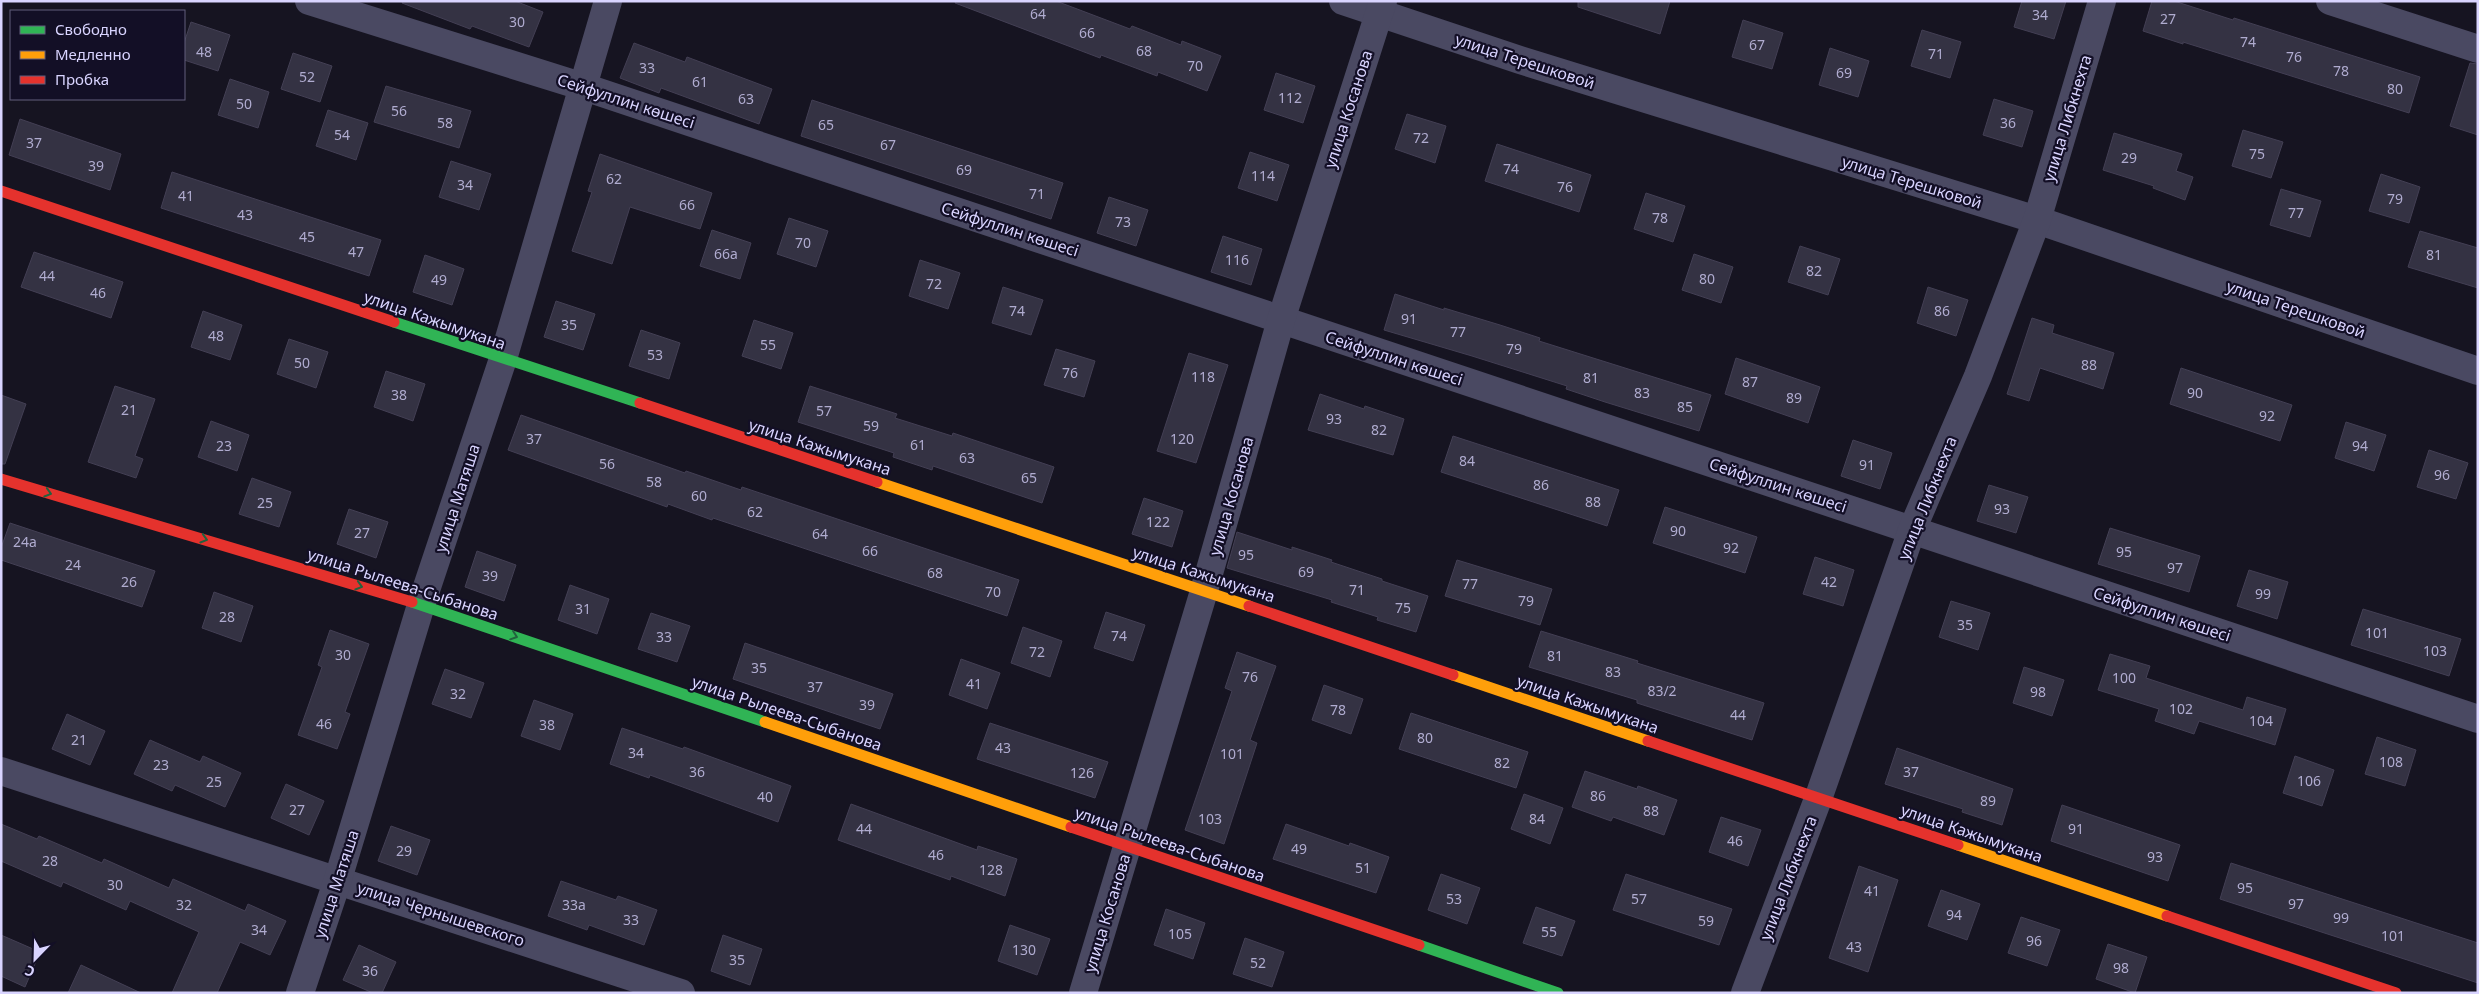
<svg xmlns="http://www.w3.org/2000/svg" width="2479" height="994" viewBox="0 0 2479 994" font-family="'Noto Sans',sans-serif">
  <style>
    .building { fill: #343243; stroke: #433f54 }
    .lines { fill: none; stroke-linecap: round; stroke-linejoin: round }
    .street { stroke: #4a4962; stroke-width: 28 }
    .fast { stroke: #30b455; stroke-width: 11 }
    .slow { stroke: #ff9f0a; stroke-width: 11 }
    .jam { stroke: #e5322d; stroke-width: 11 }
    .oneway { stroke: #22623e }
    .labels { text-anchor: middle; stroke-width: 4.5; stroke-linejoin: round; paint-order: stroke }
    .number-label { font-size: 14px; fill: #b0acd0 }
    .street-label { font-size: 16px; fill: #d9d4ff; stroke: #130f26 }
  </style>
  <rect width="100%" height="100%" fill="#161421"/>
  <g class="building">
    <polygon points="403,1 515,1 543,12 529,47 472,26 470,29 402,3"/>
    <polygon points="956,1 1056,1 1130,29 1132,26 1181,45 1182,41 1221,56 1207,91 1158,72 1157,76 1101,55 1100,58 955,3"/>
    <polygon points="1578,1 1670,1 1660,34 1578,7"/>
    <polygon points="2022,1 2066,1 2054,39 2014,27"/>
    <polygon points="2152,1 2174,1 2233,20 2234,18 2420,77 2409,113 2183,42 2183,44 2143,31"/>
    <polygon points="1743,20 1783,33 1772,69 1732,57"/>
    <polygon points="191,22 230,35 218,71 184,60 184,43"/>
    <polygon points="1922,30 1961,42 1950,78 1911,66"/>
    <polygon points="634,43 685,62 687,57 772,89 759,124 661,88 659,93 620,78"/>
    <polygon points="1830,48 1869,61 1858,97 1819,85"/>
    <polygon points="293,53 332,66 320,102 281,89"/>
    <polygon points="2470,63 2478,64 2478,135 2450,126"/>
    <polygon points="1276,73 1315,86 1303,123 1264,110"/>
    <polygon points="230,79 269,92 258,128 218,115"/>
    <polygon points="386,86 471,111 459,148 374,122"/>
    <polygon points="1994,99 2033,111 2022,147 1983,135"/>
    <polygon points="812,100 1063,183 1051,219 801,136"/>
    <polygon points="328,110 368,123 356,160 316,146"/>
    <polygon points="1407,114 1446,126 1435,163 1395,149"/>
    <polygon points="20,119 121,154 110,190 9,155"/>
    <polygon points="2243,130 2283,142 2271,178 2232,166"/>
    <polygon points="2114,133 2182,154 2176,171 2193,177 2185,200 2153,188 2154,186 2103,170"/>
    <polygon points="1497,144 1591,175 1579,212 1485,181"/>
    <polygon points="1250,152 1289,165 1277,201 1238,188"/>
    <polygon points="600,154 712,193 700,229 630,207 612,264 572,251 592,192 588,191"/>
    <polygon points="451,161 491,174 479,210 439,197"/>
    <polygon points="172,172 381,240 369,276 161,208"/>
    <polygon points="2381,174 2420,187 2409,223 2369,211"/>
    <polygon points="2281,189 2321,201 2310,237 2270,225"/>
    <polygon points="1646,193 1685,206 1673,242 1634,229"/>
    <polygon points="1109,197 1148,210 1136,246 1097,233"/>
    <polygon points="789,218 828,231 816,267 777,254"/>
    <polygon points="712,230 751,243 740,279 700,266"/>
    <polygon points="2420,231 2478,248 2478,288 2408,267"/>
    <polygon points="1223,236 1262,249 1251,285 1211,272"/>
    <polygon points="1800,246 1840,259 1828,295 1788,282"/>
    <polygon points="34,252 123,282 111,318 21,287"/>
    <polygon points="1694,254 1733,267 1721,303 1682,290"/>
    <polygon points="425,255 464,269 452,305 413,292"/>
    <polygon points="920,260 960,273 948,309 909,296"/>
    <polygon points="1003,287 1043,300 1031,335 992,323"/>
    <polygon points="1928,287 1968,300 1956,336 1917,323"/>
    <polygon points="1395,294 1444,310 1444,308 1500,325 1540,338 1539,341 1711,395 1699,431 1605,402 1566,389 1567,386 1472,356 1384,330"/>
    <polygon points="556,301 595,314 583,350 544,337"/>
    <polygon points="203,311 242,325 230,360 191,347"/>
    <polygon points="2032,318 2054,325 2052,333 2114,353 2103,389 2040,368 2029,401 2007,394"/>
    <polygon points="754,320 793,333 781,369 742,356"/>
    <polygon points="641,330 680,343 669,379 629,366"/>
    <polygon points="289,339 328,352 316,388 277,374"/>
    <polygon points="1056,349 1095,361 1084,397 1044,385"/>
    <polygon points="1189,353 1228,365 1196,463 1157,451"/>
    <polygon points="1736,358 1820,387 1808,423 1725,394"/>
    <polygon points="2181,368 2292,405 2280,441 2170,404"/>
    <polygon points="386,371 425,384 413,421 374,407"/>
    <polygon points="115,386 155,399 135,456 143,459 136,478 88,462"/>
    <polygon points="810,386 897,414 895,418 952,436 953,433 1054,467 1042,503 933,466 932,470 893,457 894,453 798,422"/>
    <polygon points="1320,394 1364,409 1365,406 1404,419 1393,455 1308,430"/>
    <polygon points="1,395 26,404 5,464 1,464"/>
    <polygon points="521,415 685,473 686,471 741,490 742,487 1019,580 1007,616 713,518 712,520 668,504 667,507 508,450"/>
    <polygon points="211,421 249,435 237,471 198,457"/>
    <polygon points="2346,422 2386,435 2374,471 2335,458"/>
    <polygon points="1453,436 1619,490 1607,526 1441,472"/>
    <polygon points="1853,440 1892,453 1880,489 1841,476"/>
    <polygon points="2429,450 2468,463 2456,499 2417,487"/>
    <polygon points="252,478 291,492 279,527 239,514"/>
    <polygon points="1989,485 2028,497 2016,533 1977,521"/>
    <polygon points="1144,498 1183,511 1172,547 1132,534"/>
    <polygon points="1665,507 1757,537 1745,573 1653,543"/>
    <polygon points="349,509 388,522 376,558 337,544"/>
    <polygon points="10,523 155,571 142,607 1,560 1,548"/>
    <polygon points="2110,528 2200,556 2189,592 2098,564"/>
    <polygon points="1237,532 1292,550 1292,547 1332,560 1331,562 1382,579 1382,581 1428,596 1416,632 1377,620 1378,617 1331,602 1332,600 1227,568"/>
    <polygon points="477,551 516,565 504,601 465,587"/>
    <polygon points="1815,557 1854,570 1843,606 1803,594"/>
    <polygon points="1457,560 1552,589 1540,625 1445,596"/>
    <polygon points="2249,570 2288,582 2277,619 2237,606"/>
    <polygon points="570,585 609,599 597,634 558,620"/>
    <polygon points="214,592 253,606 241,642 202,628"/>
    <polygon points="1951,601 1990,613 1978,650 1939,637"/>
    <polygon points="2363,609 2461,639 2449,676 2351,645"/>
    <polygon points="1106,612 1145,625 1133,661 1094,648"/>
    <polygon points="651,613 690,626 677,662 638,649"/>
    <polygon points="1023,627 1062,641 1050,677 1011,663"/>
    <polygon points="330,630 369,644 345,712 350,714 337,749 298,735 322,667 318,665"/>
    <polygon points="1541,631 1638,661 1637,663 1764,703 1752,740 1637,703 1637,700 1529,667"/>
    <polygon points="745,643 893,694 880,729 733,679"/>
    <polygon points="1237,652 1276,666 1250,740 1257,743 1224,844 1185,830 1232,691 1225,688"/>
    <polygon points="2110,654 2150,666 2146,678 2243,710 2247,697 2286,709 2275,745 2199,721 2194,734 2155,721 2159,709 2098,690"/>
    <polygon points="961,659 1000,673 987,709 949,695"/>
    <polygon points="2024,667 2064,680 2052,716 2013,703"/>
    <polygon points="445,669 484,683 471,718 432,704"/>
    <polygon points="1324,685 1363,699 1351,734 1312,720"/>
    <polygon points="534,700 573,714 560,750 521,736"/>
    <polygon points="1411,713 1528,752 1516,788 1399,749"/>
    <polygon points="67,714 105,731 90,765 52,749"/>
    <polygon points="990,723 1108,762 1095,798 977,759"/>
    <polygon points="622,728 683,749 684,747 791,786 778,822 650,775 649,778 610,764"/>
    <polygon points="2377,737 2416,750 2405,786 2365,774"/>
    <polygon points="150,740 200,762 203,756 241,773 225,807 175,785 172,791 134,774"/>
    <polygon points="1897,748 2013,789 2002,825 1962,812 1963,809 1885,784"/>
    <polygon points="2295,756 2334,770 2322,806 2283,793"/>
    <polygon points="1585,771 1637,789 1638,786 1677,800 1664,835 1613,817 1611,821 1572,807"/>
    <polygon points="286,784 324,801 309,835 271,818"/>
    <polygon points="1524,794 1563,808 1550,844 1511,829"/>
    <polygon points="851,804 977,850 978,846 1017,859 1005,896 951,876 950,880 838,840"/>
    <polygon points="2062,805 2180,845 2168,881 2051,841"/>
    <polygon points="1721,817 1761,830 1748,866 1709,852"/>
    <polygon points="1,824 37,839 39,836 102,863 104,859 169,888 173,879 245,911 248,904 286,921 270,955 240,942 217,993 172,993 199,932 130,901 126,910 63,882 61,887 1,861"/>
    <polygon points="1286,824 1349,846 1350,843 1389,857 1376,893 1273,859"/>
    <polygon points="391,826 430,840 417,875 378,861"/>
    <polygon points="2231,863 2478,943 2478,983 2220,899"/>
    <polygon points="1859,866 1898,880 1868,972 1829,958"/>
    <polygon points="1441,874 1480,888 1467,924 1428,910"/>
    <polygon points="1626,874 1732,909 1719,945 1613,910"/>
    <polygon points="561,881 616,900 618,896 657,910 644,945 589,925 587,930 548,916"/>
    <polygon points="1941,890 1980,904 1967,940 1928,926"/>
    <polygon points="1536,907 1575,921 1562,956 1523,943"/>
    <polygon points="1166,909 1205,923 1193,959 1154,945"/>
    <polygon points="2021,917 2060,930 2047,966 2008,953"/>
    <polygon points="1010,925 1050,939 1037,975 998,961"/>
    <polygon points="1,935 40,952 25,987 1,976"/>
    <polygon points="723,935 762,949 750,985 711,971"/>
    <polygon points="1245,938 1284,952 1272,987 1233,974"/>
    <polygon points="2108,944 2147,957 2135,993 2096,979"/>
    <polygon points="359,945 396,962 382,993 373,993 343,980"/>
    <polygon points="81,965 141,993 68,993"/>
  </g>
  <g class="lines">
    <g class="street">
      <polyline points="309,1 584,87 2478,719"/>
      <polyline points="1343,1 1520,60 2037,220 2478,371"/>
      <polyline points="2330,1 2478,49"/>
      <polyline points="1,771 681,993"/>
      <polyline points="300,993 338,879 421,605 503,359 608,1"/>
      <polyline points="1083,993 1204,591 1281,320 1383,1"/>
      <polyline points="1745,993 1818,799 1912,530 1978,376 2037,220 2102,1"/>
    </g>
    <g class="fast">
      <polyline points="394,322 640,403"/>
      <polyline points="412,602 765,722"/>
      <polyline points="1419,945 1558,993"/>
    </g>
    <g class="slow">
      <polyline points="877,482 1249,606"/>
      <polyline points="1453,675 1648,741"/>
      <polyline points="765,722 1071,827"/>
      <polyline points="1958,845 2167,916"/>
    </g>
    <g class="jam">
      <polyline points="1,191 394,322"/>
      <polyline points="640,403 877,482"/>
      <polyline points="1,479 412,602"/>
      <polyline points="1249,606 1453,675"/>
      <polyline points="1648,741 1958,845"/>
      <polyline points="1071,827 1419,945"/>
      <polyline points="2167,916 2396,993"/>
    </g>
  </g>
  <defs><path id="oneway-chevron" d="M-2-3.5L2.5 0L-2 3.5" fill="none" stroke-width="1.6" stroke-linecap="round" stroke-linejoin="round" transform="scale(1.25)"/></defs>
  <g class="oneway">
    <use href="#oneway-chevron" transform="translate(48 493) rotate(17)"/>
    <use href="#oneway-chevron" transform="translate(204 539) rotate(17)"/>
    <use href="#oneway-chevron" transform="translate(359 586) rotate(17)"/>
    <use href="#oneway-chevron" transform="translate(514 636) rotate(19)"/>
  </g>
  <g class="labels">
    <g class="number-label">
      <text x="1038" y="19">64</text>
      <text x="2040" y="20">34</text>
      <text x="2168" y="24">27</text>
      <text x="517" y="27">30</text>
      <text x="1087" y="38">66</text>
      <text x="2248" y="47">74</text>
      <text x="1757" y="50">67</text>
      <text x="1144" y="56">68</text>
      <text x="204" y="57">48</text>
      <text x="1936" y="59">71</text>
      <text x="2294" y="62">76</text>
      <text x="1195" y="71">70</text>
      <text x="647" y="73">33</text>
      <text x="2341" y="76">78</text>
      <text x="1844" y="78">69</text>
      <text x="307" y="82">52</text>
      <text x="700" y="87">61</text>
      <text x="2395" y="94">80</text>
      <text x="1290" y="103">112</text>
      <text x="746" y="104">63</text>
      <text x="244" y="109">50</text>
      <text x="399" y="116">56</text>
      <text x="445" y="128">58</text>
      <text x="2008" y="128">36</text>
      <text x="826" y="130">65</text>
      <text x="342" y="140">54</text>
      <text x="1421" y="143">72</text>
      <text x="34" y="148">37</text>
      <text x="888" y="150">67</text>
      <text x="2257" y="159">75</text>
      <text x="2129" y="163">29</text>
      <text x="96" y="171">39</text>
      <text x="1511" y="174">74</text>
      <text x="964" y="175">69</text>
      <text x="1263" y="181">114</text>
      <text x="614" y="184">62</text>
      <text x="465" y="190">34</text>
      <text x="1565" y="192">76</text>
      <text x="1037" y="199">71</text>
      <text x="186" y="201">41</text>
      <text x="2395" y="204">79</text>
      <text x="687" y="210">66</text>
      <text x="2296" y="218">77</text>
      <text x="245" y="220">43</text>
      <text x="1660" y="223">78</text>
      <text x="1123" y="227">73</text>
      <text x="307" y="242">45</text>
      <text x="803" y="248">70</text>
      <text x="356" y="257">47</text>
      <text x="726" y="259">66а</text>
      <text x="2434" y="260">81</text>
      <text x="1237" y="265">116</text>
      <text x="1814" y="276">82</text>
      <text x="47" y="281">44</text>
      <text x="1707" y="284">80</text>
      <text x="439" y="285">49</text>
      <text x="934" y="289">72</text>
      <text x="98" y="298">46</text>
      <text x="1017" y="316">74</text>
      <text x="1942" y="316">86</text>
      <text x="1409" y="324">91</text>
      <text x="569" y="330">35</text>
      <text x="1458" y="337">77</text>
      <text x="216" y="341">48</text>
      <text x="768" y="350">55</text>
      <text x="1514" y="354">79</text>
      <text x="655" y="360">53</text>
      <text x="302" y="368">50</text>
      <text x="2089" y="370">88</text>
      <text x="1070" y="378">76</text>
      <text x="1203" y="382">118</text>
      <text x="1591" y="383">81</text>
      <text x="1750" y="387">87</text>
      <text x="1642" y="398">83</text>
      <text x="2195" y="398">90</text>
      <text x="399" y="400">38</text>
      <text x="1794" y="403">89</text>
      <text x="1685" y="412">85</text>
      <text x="129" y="415">21</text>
      <text x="824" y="416">57</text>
      <text x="2267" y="421">92</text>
      <text x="1334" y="424">93</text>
      <text x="871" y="431">59</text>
      <text x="1379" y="435">82</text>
      <text x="534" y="444">37</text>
      <text x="1182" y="444">120</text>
      <text x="918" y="450">61</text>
      <text x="224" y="451">23</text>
      <text x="2360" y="451">94</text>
      <text x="967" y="463">63</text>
      <text x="1467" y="466">84</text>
      <text x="607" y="469">56</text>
      <text x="1867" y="470">91</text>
      <text x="2442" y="480">96</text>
      <text x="1029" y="483">65</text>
      <text x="654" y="487">58</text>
      <text x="1541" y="490">86</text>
      <text x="699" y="501">60</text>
      <text x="1593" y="507">88</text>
      <text x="265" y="508">25</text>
      <text x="2002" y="514">93</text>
      <text x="755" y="517">62</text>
      <text x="1158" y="527">122</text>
      <text x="1678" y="536">90</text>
      <text x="362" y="538">27</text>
      <text x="820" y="539">64</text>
      <text x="25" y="547">24а</text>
      <text x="1731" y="553">92</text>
      <text x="870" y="556">66</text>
      <text x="2124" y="557">95</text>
      <text x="1246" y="560">95</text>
      <text x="73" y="570">24</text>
      <text x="2175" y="573">97</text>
      <text x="1306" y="577">69</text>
      <text x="935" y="578">68</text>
      <text x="490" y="581">39</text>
      <text x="129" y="587">26</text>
      <text x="1829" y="587">42</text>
      <text x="1470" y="589">77</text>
      <text x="1357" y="595">71</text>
      <text x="993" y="597">70</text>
      <text x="2263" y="599">99</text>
      <text x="1526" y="606">79</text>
      <text x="1403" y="613">75</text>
      <text x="583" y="614">31</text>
      <text x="227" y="622">28</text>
      <text x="1965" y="630">35</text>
      <text x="2377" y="638">101</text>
      <text x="1119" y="641">74</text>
      <text x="664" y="642">33</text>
      <text x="2435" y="656">103</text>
      <text x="1037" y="657">72</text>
      <text x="343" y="660">30</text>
      <text x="1555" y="661">81</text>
      <text x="759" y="673">35</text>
      <text x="1613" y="677">83</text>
      <text x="1250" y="682">76</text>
      <text x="2124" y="683">100</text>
      <text x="974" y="689">41</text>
      <text x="815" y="692">37</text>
      <text x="1662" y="696">83/2</text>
      <text x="2038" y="697">98</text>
      <text x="458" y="699">32</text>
      <text x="867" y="710">39</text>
      <text x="2181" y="714">102</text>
      <text x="1338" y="715">78</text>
      <text x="1738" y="720">44</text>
      <text x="2261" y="726">104</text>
      <text x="324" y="729">46</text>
      <text x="547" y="730">38</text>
      <text x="1425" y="743">80</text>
      <text x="79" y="745">21</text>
      <text x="1003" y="753">43</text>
      <text x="636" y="758">34</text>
      <text x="1232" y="759">101</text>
      <text x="2391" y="767">108</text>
      <text x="1502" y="768">82</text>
      <text x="161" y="770">23</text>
      <text x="697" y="777">36</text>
      <text x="1911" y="777">37</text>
      <text x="1082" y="778">126</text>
      <text x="2309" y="786">106</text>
      <text x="214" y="787">25</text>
      <text x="1598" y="801">86</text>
      <text x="765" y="802">40</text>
      <text x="1988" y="806">89</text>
      <text x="297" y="815">27</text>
      <text x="1651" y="816">88</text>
      <text x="1210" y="824">103</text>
      <text x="1537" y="824">84</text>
      <text x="864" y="834">44</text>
      <text x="2076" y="834">91</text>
      <text x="1735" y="846">46</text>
      <text x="1299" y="854">49</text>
      <text x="404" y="856">29</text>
      <text x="936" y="860">46</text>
      <text x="2155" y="862">93</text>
      <text x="50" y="866">28</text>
      <text x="1363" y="873">51</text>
      <text x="991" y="875">128</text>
      <text x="115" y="890">30</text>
      <text x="2245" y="893">95</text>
      <text x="1872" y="896">41</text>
      <text x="1454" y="904">53</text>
      <text x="1639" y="904">57</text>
      <text x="2296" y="909">97</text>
      <text x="184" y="910">32</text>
      <text x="574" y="910">33а</text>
      <text x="1954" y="920">94</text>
      <text x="2341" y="923">99</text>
      <text x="631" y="925">33</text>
      <text x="1706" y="926">59</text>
      <text x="259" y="935">34</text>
      <text x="1549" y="937">55</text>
      <text x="1180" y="939">105</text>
      <text x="2393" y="941">101</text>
      <text x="2034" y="946">96</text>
      <text x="1854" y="952">43</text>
      <text x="1024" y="955">130</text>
      <text x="737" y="965">35</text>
      <text x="1258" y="968">52</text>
      <text x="2121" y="973">98</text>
      <text x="370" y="976">36</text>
    </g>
    <g class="street-label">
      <text transform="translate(1525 61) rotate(18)" y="6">улица Терешковой</text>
      <text transform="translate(626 101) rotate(18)" y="6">Сейфуллин көшесі</text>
      <text transform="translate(1348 109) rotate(-72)" y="6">улица Косанова</text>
      <text transform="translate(2067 118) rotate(-73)" y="6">улица Либкнехта</text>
      <text transform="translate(1912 182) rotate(17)" y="6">улица Терешковой</text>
      <text transform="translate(1010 229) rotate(18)" y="6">Сейфуллин көшесі</text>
      <text transform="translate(2296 309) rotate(19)" y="6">улица Терешковой</text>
      <text transform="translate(435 320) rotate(19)" y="6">улица Кажымукана</text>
      <text transform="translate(1394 358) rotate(18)" y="6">Сейфуллин көшесі</text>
      <text transform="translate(820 447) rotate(18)" y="6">улица Кажымукана</text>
      <text transform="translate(1778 485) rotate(18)" y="6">Сейфуллин көшесі</text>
      <text transform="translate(1231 496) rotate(-74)" y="6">улица Косанова</text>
      <text transform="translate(457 498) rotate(-72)" y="6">улица Матяша</text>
      <text transform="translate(1927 498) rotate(-68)" y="6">улица Либкнехта</text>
      <text transform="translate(1204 574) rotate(18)" y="6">улица Кажымукана</text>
      <text transform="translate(403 584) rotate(18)" y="6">улица Рылеева-Сыбанова</text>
      <text transform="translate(2162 614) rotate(18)" y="6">Сейфуллин көшесі</text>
      <text transform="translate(1588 704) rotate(19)" y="6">улица Кажымукана</text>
      <text transform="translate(787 713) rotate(19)" y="6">улица Рылеева-Сыбанова</text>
      <text transform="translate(1972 833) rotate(19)" y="6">улица Кажымукана</text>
      <text transform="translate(1170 844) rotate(19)" y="6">улица Рылеева-Сыбанова</text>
      <text transform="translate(1788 878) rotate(-69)" y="6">улица Либкнехта</text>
      <text transform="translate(336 884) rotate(-72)" y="6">улица Матяша</text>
      <text transform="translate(1107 913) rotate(-73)" y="6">улица Косанова</text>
      <text transform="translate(441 914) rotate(18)" y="6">улица Чернышевского</text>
    </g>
  </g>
  <rect width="2479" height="994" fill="none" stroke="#d9d4ff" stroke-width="5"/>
  <rect x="10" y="10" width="175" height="90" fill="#130f26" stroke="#625e7d"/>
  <rect x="20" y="26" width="25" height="8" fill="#30b455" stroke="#625e7d"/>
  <text x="55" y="35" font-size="15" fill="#d9d4ff">Свободно</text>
  <rect x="20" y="51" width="25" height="8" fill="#ff9f0a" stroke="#625e7d"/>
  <text x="55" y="60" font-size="15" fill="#d9d4ff">Медленно</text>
  <rect x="20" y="76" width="25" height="8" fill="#e5322d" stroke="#625e7d"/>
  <text x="55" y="85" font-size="15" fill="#d9d4ff">Пробка</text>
  <g transform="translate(35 959) rotate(203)" stroke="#130f26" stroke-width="4" paint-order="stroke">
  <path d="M0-4L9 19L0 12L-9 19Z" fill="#d9d4ff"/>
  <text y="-8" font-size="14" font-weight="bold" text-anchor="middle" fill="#d9d4ff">С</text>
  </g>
</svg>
